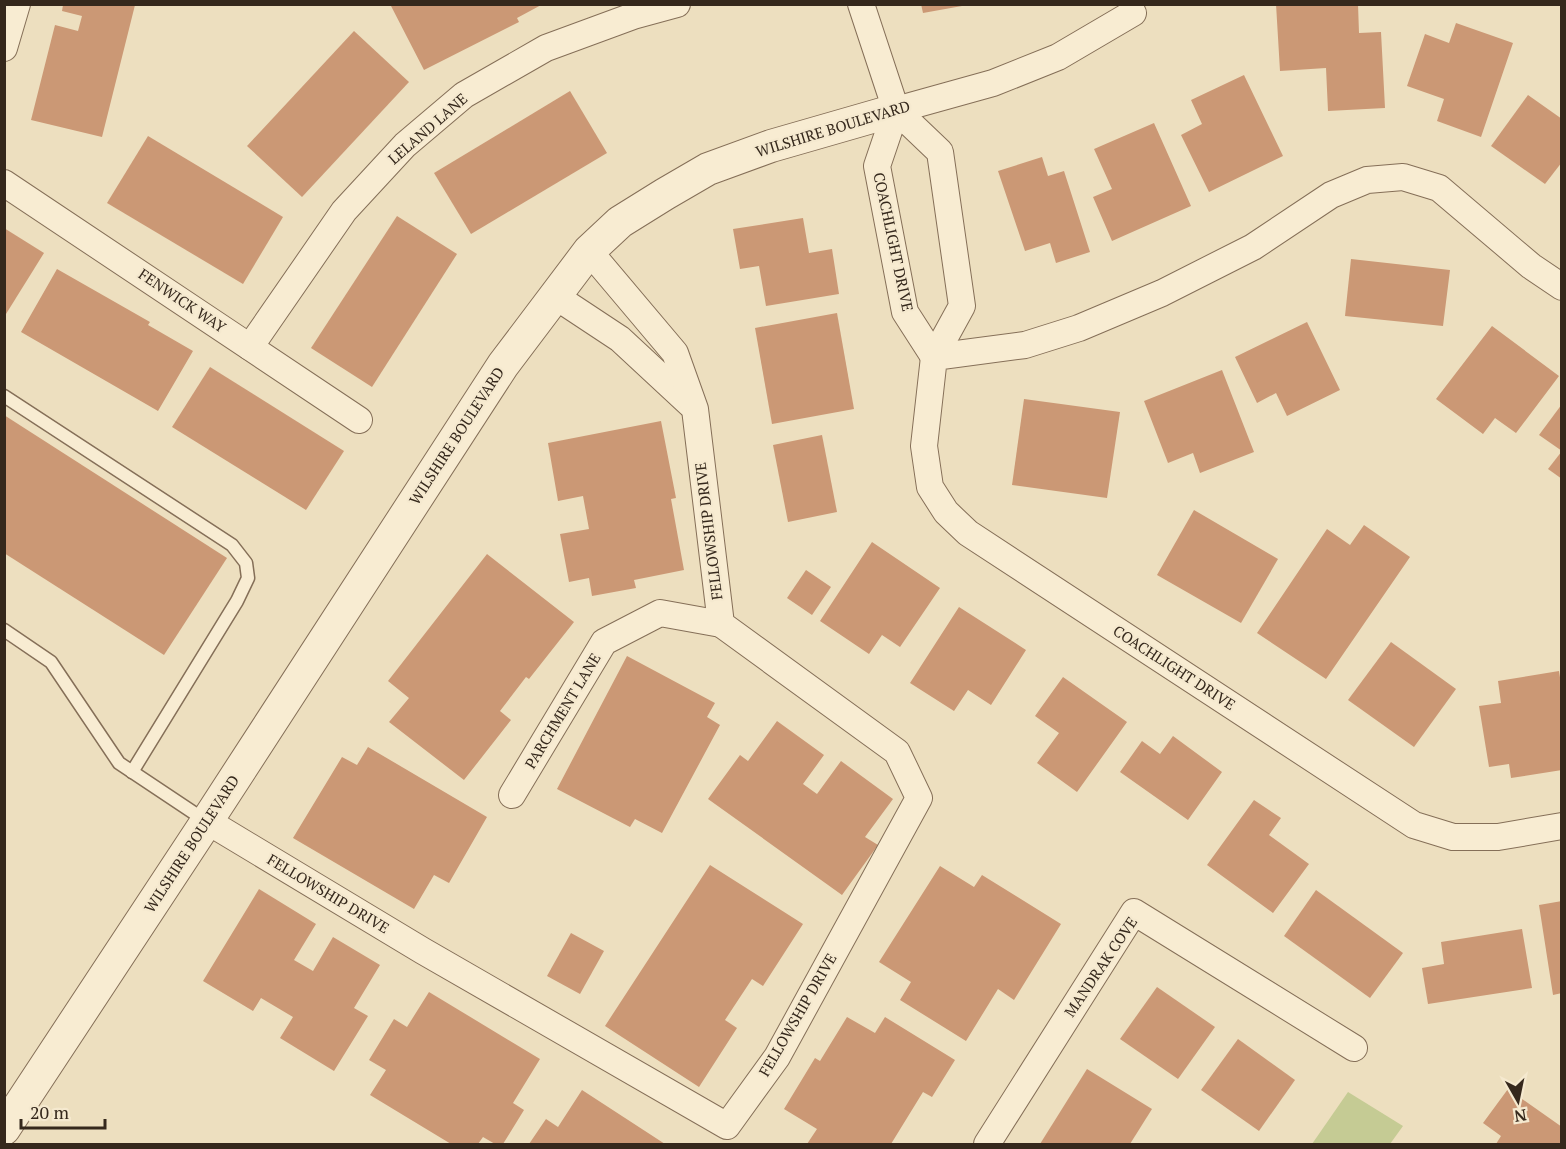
<svg xmlns="http://www.w3.org/2000/svg" width="1566" height="1149" viewBox="0 0 1566 1149" font-family="'PT Serif',serif">
  <style>
    .pitch { fill: #c5cb94 }
    .building { fill: #cb9875 }
    .lines { fill: none; stroke-linecap: round; stroke-linejoin: round }
    .service-casing { stroke: #856f58; stroke-width: 15 }
    .minor-casing { stroke: #856f58; stroke-width: 28 }
    .tertiary-casing { stroke: #856f58; stroke-width: 34 }
    .service { stroke: #f8ecd2; stroke-width: 12 }
    .minor { stroke: #f8ecd2; stroke-width: 26 }
    .tertiary { stroke: #f8ecd2; stroke-width: 32 }
    .labels { text-anchor: middle; stroke-width: 4.5; stroke-linejoin: round; paint-order: stroke }
    .street-label { font-size: 15px; fill: #35281c; stroke: #f5e9cf }
  </style>
  <rect width="100%" height="100%" fill="#eddfbf"/>
  <polygon class="pitch" points="1348,1092 1403,1126 1390,1144 1312,1144"/>
  <g class="building">
    <polygon points="390,4 543,4 517,18 519,22 424,70"/>
    <polygon points="921,4 962,4 962,6 923,13"/>
    <polygon points="1276,4 1358,4 1359,33 1381,32 1385,108 1328,111 1326,68 1280,71"/>
    <polygon points="63,5 135,5 102,137 31,120 55,25 78,31 82,16 62,11"/>
    <polygon points="1456,23 1513,43 1481,137 1437,121 1444,99 1407,86 1425,34 1449,43"/>
    <polygon points="354,31 409,82 302,197 247,146"/>
    <polygon points="1244,75 1283,156 1209,192 1181,135 1202,124 1191,100"/>
    <polygon points="570,91 607,153 471,234 434,173"/>
    <polygon points="1528,95 1562,119 1562,162 1545,184 1491,146"/>
    <polygon points="1154,123 1191,206 1112,241 1093,197 1112,189 1094,149"/>
    <polygon points="148,136 283,217 243,284 107,203"/>
    <polygon points="1042,157 1048,176 1064,171 1090,252 1056,263 1050,243 1025,251 998,171"/>
    <polygon points="397,216 457,254 372,387 311,348"/>
    <polygon points="803,218 809,253 832,249 839,294 766,306 759,266 740,269 733,229"/>
    <polygon points="4,228 44,253 6,314 4,312"/>
    <polygon points="1351,259 1450,270 1443,326 1345,316"/>
    <polygon points="57,269 150,322 148,325 193,351 158,411 21,332"/>
    <polygon points="837,313 854,409 772,424 755,328"/>
    <polygon points="1307,322 1340,390 1287,416 1276,393 1257,403 1235,357"/>
    <polygon points="1492,326 1559,376 1516,433 1495,418 1483,434 1436,399"/>
    <polygon points="210,367 344,451 306,510 172,427"/>
    <polygon points="1222,370 1254,452 1200,473 1193,453 1168,463 1144,401"/>
    <polygon points="1024,399 1120,412 1107,498 1012,485"/>
    <polygon points="1562,404 1562,451 1539,435"/>
    <polygon points="4,415 227,558 164,655 4,553"/>
    <polygon points="661,421 676,498 671,499 684,570 634,580 636,588 592,596 589,578 569,582 560,534 589,529 583,496 558,501 548,443"/>
    <polygon points="822,435 837,512 788,522 773,445"/>
    <polygon points="1562,451 1562,479 1548,469"/>
    <polygon points="1194,510 1278,559 1241,623 1157,575"/>
    <polygon points="1364,525 1410,557 1326,679 1257,633 1327,529 1350,545"/>
    <polygon points="872,542 940,588 900,647 882,635 869,654 820,621"/>
    <polygon points="487,554 574,622 529,679 526,677 500,711 511,720 464,780 389,722 409,698 388,681"/>
    <polygon points="806,570 831,587 812,615 787,598"/>
    <polygon points="959,607 1026,650 991,705 968,690 954,711 910,683"/>
    <polygon points="1391,642 1456,689 1414,747 1348,700"/>
    <polygon points="627,656 715,703 707,717 720,725 662,833 635,819 630,827 557,789"/>
    <polygon points="1559,671 1562,690 1562,770 1511,778 1509,764 1489,767 1479,706 1501,703 1498,681"/>
    <polygon points="1063,677 1127,722 1077,792 1037,763 1059,733 1035,716"/>
    <polygon points="777,721 824,755 803,784 817,794 841,761 893,799 865,837 878,845 842,895 708,799 740,755 748,761"/>
    <polygon points="1173,736 1222,772 1188,820 1120,772 1142,741 1160,754"/>
    <polygon points="368,747 487,817 449,883 434,875 414,909 293,838 342,757 357,765"/>
    <polygon points="1254,800 1281,818 1269,835 1309,864 1273,913 1207,865"/>
    <polygon points="710,865 803,924 763,986 752,979 725,1020 737,1028 699,1087 605,1026"/>
    <polygon points="940,866 974,887 982,875 1061,924 1014,1000 998,989 966,1041 900,1000 911,982 879,962"/>
    <polygon points="259,889 316,924 294,960 313,971 333,937 380,965 354,1008 368,1016 334,1071 280,1038 293,1017 261,998 253,1011 203,981"/>
    <polygon points="1316,890 1403,953 1370,998 1284,936"/>
    <polygon points="1562,901 1562,993 1553,995 1539,905"/>
    <polygon points="1522,929 1532,988 1428,1004 1422,968 1444,964 1441,942"/>
    <polygon points="571,933 604,951 580,994 547,976"/>
    <polygon points="1157,987 1215,1027 1178,1079 1120,1039"/>
    <polygon points="429,992 540,1059 513,1103 524,1110 503,1144 495,1144 483,1137 478,1144 451,1144 370,1095 386,1070 369,1060 394,1019 407,1027"/>
    <polygon points="847,1017 875,1033 885,1017 955,1060 932,1097 923,1092 891,1144 807,1144 817,1129 784,1109 815,1058 820,1061"/>
    <polygon points="1238,1039 1295,1080 1259,1131 1201,1090"/>
    <polygon points="1087,1069 1152,1109 1130,1144 1040,1144"/>
    <polygon points="1508,1089 1562,1127 1562,1144 1496,1144 1501,1136 1483,1123"/>
    <polygon points="582,1090 665,1144 529,1144 546,1119 558,1127"/>
  </g>
  <g class="lines">
    <g class="service-casing">
      <g id="service">
        <polyline points="4,396 232,545 246,563 248,578 237,601 132,772"/>
        <polyline points="4,630 51,662 119,763 206,821"/>
      </g>
    </g>
    <g class="minor-casing">
      <g id="minor">
        <polyline points="861,4 896,110 940,152 962,306 934,357 905,312 877,166 896,110"/>
        <polyline points="4,48 17,4"/>
        <polyline points="896,110 993,83 1058,57 1133,13"/>
        <polyline points="4,183 359,420"/>
        <polyline points="1562,287 1531,266 1439,188 1403,177 1367,180 1331,195 1253,247 1162,293 1079,328 1025,345 934,357 924,446 930,487 946,512 968,533 1414,825 1453,837 1498,837 1562,826"/>
        <polyline points="555,296 620,339 690,404"/>
        <polyline points="250,347 344,211 405,145 464,95 546,48 633,16 677,4"/>
        <polyline points="512,795 604,642 660,613 721,624"/>
        <polyline points="207,821 423,951 727,1126 777,1057 919,798 897,752 721,624 695,409 675,353 589,251"/>
        <polyline points="987,1144 1134,912 1354,1048"/>
      </g>
    </g>
    <g class="tertiary-casing">
      <polyline id="tertiary" points="4,1129 207,821 503,365 589,251 620,222 665,194 708,169 771,146 896,110"/>
    </g>
    <use href="#service" class="service"/>
    <use href="#minor" class="minor"/>
    <use href="#tertiary" class="tertiary"/>
  </g>
  <g class="labels">
    <g class="street-label">
      <text transform="translate(428 129) rotate(-41)" y="5">LELAND LANE</text>
      <text transform="translate(833 129) rotate(-17)" y="5">WILSHIRE BOULEVARD</text>
      <text transform="translate(893 242) rotate(78)" y="5">COACHLIGHT DRIVE</text>
      <text transform="translate(182 301) rotate(34)" y="5">FENWICK WAY</text>
      <text transform="translate(457 436) rotate(-57)" y="5">WILSHIRE BOULEVARD</text>
      <text transform="translate(709 531) rotate(-97)" y="5">FELLOWSHIP DRIVE</text>
      <text transform="translate(1174 668) rotate(33)" y="5">COACHLIGHT DRIVE</text>
      <text transform="translate(563 711) rotate(-59)" y="5">PARCHMENT LANE</text>
      <text transform="translate(192 844) rotate(-57)" y="5">WILSHIRE BOULEVARD</text>
      <text transform="translate(328 894) rotate(31)" y="5">FELLOWSHIP DRIVE</text>
      <text transform="translate(1101 967) rotate(-56)" y="5">MANDRAK COVE</text>
      <text transform="translate(798 1015) rotate(-60)" y="5">FELLOWSHIP DRIVE</text>
    </g>
  </g>
  <rect width="1566" height="1149" fill="none" stroke="#35281c" stroke-width="12"/>
  <g transform="translate(1518 1101) rotate(171)" stroke="#f5e9cf" stroke-width="4.5" paint-order="stroke">
  <path d="M0-4.5L10 22L0 15L-10 22Z" fill="#35281c"/>
  <text y="-9" font-size="16" font-weight="bold" text-anchor="middle" fill="#35281c">N</text>
  </g>
  <path d="M21 1119v9h84v-9" fill="none" stroke="#35281c" stroke-width="3"/>
  <text x="30" y="1119" font-size="18" fill="#35281c" stroke="#f5e9cf" stroke-width="4.5" paint-order="stroke">20 m</text>
</svg>
